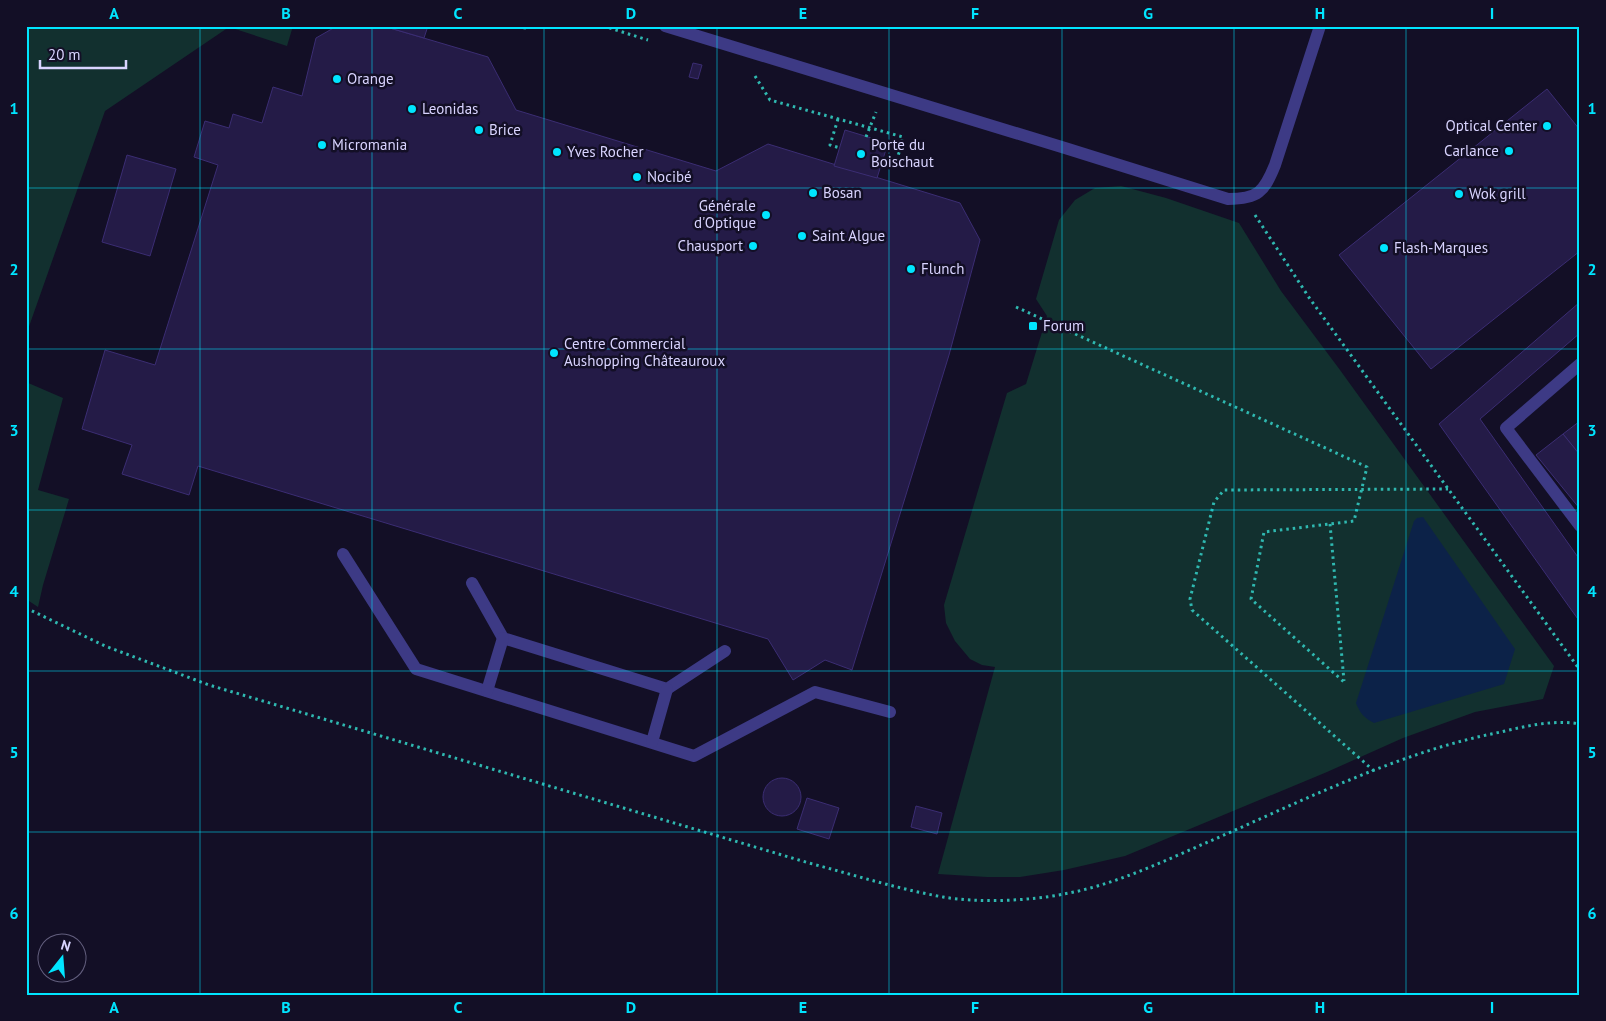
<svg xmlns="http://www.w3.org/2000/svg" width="1606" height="1021" viewBox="0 0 1606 1021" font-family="'PT Sans',sans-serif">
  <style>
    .green { fill: #12302f }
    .water { fill: #0c2248 }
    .building { fill: #241b47; stroke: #3b2d73 }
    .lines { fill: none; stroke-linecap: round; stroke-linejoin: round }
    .path { stroke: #2fb8b0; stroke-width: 3; stroke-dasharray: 2.5 4; stroke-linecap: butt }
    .service { stroke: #3d3a85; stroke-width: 12 }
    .grid { fill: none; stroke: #00e5ff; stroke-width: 1; stroke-opacity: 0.55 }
    .poi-dot { fill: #00e5ff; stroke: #130f26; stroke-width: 2 }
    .labels { text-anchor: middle; stroke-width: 5; stroke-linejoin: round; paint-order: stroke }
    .poi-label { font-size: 15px; fill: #d9d4ff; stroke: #130f26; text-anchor: start }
    .neatline { fill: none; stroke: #00e5ff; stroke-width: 2 }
    .grid-label { font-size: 16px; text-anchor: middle; font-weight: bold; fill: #00e5ff }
  </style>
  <rect width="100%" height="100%" fill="#130f26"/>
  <g class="green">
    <polygon points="26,26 293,26 287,46 229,27 105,111 26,335"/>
    <polygon points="1121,186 1166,198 1239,223 1281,291 1340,370 1554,666 1543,699 1475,712 1403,738 1327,772 1125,856 1064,870 1020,877 987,877 938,874 995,667 982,665 970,659 955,641 946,623 944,605 1007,393 1026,384 1047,316 1036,299 1059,220 1075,200 1095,188"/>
    <polygon points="26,382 63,398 38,490 69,499 43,585 38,607 26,599"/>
  </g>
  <path class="water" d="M1423 517 1515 649 1504 684 1374 723C1364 718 1360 713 1356 703L1414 521 1417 518Z"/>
  <g class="building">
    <polygon points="337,26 383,26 488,57 516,110 716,171 768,144 960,203 980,240 949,355 852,670 825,660 793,680 768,639 198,466 189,495 122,474 132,445 82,429 105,350 155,365 218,165 194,157 205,121 229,128 233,114 262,123 273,87 302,96 316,38"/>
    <polygon points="383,26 428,26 424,38"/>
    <polygon points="693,63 702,65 698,79 689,77"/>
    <polygon points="1547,89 1580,130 1580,251 1431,369 1339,255"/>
    <polygon points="845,130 888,143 877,178 834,166"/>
    <polygon points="127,155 176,169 150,256 102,242"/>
    <polygon points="1580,302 1580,333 1480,419 1580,560 1580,622 1439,424"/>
    <polygon points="1580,421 1580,455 1563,434"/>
    <polygon points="1563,434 1580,455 1580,509 1536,455"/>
    <circle cx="782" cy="797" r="19"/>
    <polygon points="807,798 839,808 829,839 797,829"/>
    <polygon points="916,806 942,813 937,834 911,827"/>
  </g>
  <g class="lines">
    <g class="path">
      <polyline points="504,26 527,28 530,26"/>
      <polyline points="603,26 648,40"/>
      <polyline points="755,76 770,100 903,137 896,164 882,161"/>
      <polyline points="838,119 830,145 840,148"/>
      <polyline points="866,137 876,112"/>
      <polyline points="1255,215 1310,299 1580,670"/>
      <polyline points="1016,307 1367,467 1354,521 1264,532 1251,599 1344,682"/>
      <polyline points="1330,524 1344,681"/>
      <path d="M26 608 105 646 209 685 809 863C854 875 898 889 943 897 978 903 1029 901 1064 894 1114 885 1162 862 1208 842 1300 802 1397 753 1496 733 1523 727 1552 719 1580 724"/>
      <polyline points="1374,771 1192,610 1190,599 1214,502 1224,490 1448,489"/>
    </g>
    <g class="service">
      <path d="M665 26 1065 148 1228 199C1258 199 1264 192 1275 165L1320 26"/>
      <polyline points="1580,364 1506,428 1580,526"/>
      <polyline points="343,554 416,669 694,756 815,692 890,712"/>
      <polyline points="472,583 503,638 667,689 725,651"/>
      <polyline points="487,691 503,638"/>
      <polyline points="652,742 667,689"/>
    </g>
  </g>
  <path class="grid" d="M200 26V995M372 26V995M544 26V995M717 26V995M889 26V995M1062 26V995M1234 26V995M1406 26V995M26 188H1580M26 349H1580M26 510H1580M26 671H1580M26 832H1580"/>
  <g class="poi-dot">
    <circle cx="337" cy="79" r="5"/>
    <circle cx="412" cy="109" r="5"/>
    <circle cx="1547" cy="126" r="5"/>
    <circle cx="479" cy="130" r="5"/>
    <circle cx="322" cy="145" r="5"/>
    <circle cx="1509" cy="151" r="5"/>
    <circle cx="557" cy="152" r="5"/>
    <circle cx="861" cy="154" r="5"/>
    <circle cx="637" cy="177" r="5"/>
    <circle cx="813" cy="193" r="5"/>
    <circle cx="1459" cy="194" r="5"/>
    <circle cx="766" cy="215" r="5"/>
    <circle cx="802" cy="236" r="5"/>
    <circle cx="753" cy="246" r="5"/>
    <circle cx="1384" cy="248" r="5"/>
    <circle cx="911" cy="269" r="5"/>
    <rect x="1028" y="321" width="10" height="10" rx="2.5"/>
    <circle cx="554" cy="353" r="5"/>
  </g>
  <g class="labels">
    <g class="poi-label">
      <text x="347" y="84">Orange</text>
      <text x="422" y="114">Leonidas</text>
      <text x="1537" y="131" text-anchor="end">Optical Center</text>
      <text x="489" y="135">Brice</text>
      <text x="332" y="150">Micromania</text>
      <text x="871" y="150">Porte du<tspan x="871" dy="17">Boischaut</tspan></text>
      <text x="1499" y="156" text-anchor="end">Carlance</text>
      <text x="567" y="157">Yves Rocher</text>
      <text x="647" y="182">Nocibé</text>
      <text x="823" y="198">Bosan</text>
      <text x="1469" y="199">Wok grill</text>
      <text x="756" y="211" text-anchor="end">Générale<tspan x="756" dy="17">d'Optique</tspan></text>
      <text x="812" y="241">Saint Algue</text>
      <text x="743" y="251" text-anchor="end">Chausport</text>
      <text x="1394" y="253">Flash-Marques</text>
      <text x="921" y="274">Flunch</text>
      <text x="1043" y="331">Forum</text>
      <text x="564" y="349">Centre Commercial<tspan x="564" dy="17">Aushopping Châteauroux</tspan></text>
    </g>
  </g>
  <rect width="1606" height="1021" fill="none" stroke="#130f26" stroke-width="55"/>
  <g transform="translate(62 958) rotate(17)"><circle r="24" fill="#130f26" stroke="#625e7d"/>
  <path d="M0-4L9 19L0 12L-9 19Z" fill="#00e5ff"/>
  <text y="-8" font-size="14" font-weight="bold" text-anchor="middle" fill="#d9d4ff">N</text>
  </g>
  <path d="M40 60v8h86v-8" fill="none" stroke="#d9d4ff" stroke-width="2.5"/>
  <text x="48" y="60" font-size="15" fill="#d9d4ff" stroke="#130f26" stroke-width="4" paint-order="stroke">20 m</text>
  <rect x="28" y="28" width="1550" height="966" class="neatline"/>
  <g class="grid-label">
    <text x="114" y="19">A</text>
    <text x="286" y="19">B</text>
    <text x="458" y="19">C</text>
    <text x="631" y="19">D</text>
    <text x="803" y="19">E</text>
    <text x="975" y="19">F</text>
    <text x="1148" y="19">G</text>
    <text x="1320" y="19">H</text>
    <text x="1492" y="19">I</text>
    <text x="14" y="114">1</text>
    <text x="1592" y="114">1</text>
    <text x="14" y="275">2</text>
    <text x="1592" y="275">2</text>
    <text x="14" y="436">3</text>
    <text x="1592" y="436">3</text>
    <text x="14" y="597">4</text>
    <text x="1592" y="597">4</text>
    <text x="14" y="758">5</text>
    <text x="1592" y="758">5</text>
    <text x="14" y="919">6</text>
    <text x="1592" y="919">6</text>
    <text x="114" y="1013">A</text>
    <text x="286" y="1013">B</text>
    <text x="458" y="1013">C</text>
    <text x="631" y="1013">D</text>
    <text x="803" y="1013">E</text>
    <text x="975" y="1013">F</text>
    <text x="1148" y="1013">G</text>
    <text x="1320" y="1013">H</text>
    <text x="1492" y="1013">I</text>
  </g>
</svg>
